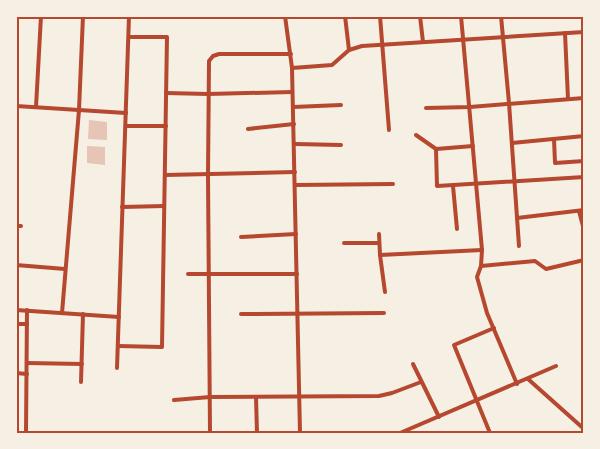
<svg xmlns="http://www.w3.org/2000/svg" width="600" height="449" viewBox="0 0 600 449" font-family="'Archivo Narrow',sans-serif">
  <style>
    .building { fill: #e6c5b7 }
    .lines { fill: none; stroke-linecap: round; stroke-linejoin: round }
    .minor { stroke: #b5482f; stroke-width: 4 }
    .neatline { fill: none; stroke: #b5482f; stroke-width: 2 }
  </style>
  <rect width="100%" height="100%" fill="#f6efe4"/>
  <g class="building">
    <polygon points="89,120 107,122 107,140 88,139"/>
    <polygon points="87,146 105,147 105,165 87,163"/>
  </g>
  <g class="lines">
    <g class="minor">
      <polyline points="285,16 292,68 300,433"/>
      <polyline points="345,16 349,50"/>
      <polyline points="380,16 389,130"/>
      <polyline points="420,16 423,42"/>
      <polyline points="461,16 482,250 481,266 477,277 487,313 517,384"/>
      <polyline points="501,16 509,103 519,246"/>
      <polyline points="565,33 568,99"/>
      <polyline points="292,68 332,65 349,50 362,46 584,32"/>
      <polyline points="166,93 208,94 292,92"/>
      <polyline points="16,106 126,113"/>
      <polyline points="36,107 41,16"/>
      <polyline points="293,107 341,105"/>
      <polyline points="426,108 470,107 584,98"/>
      <polyline points="126,126 166,126"/>
      <polyline points="248,129 294,124"/>
      <polyline points="416,135 436,149 437,186 584,177"/>
      <polyline points="554,139 555,163 584,161"/>
      <polyline points="512,143 584,136"/>
      <polyline points="295,144 341,145"/>
      <polyline points="436,149 473,146"/>
      <polyline points="165,175 295,172"/>
      <polyline points="295,185 393,184"/>
      <polyline points="453,186 457,229"/>
      <polyline points="122,207 164,206"/>
      <polyline points="579,211 584,230"/>
      <polyline points="517,218 584,210"/>
      <polyline points="16,226 21,226"/>
      <polyline points="379,234 380,255 385,292"/>
      <polyline points="241,237 296,234"/>
      <polyline points="344,243 379,243"/>
      <polyline points="380,255 482,250"/>
      <polyline points="16,265 65,269"/>
      <polyline points="481,266 535,261 546,269 584,260"/>
      <polyline points="188,274 297,274"/>
      <polyline points="16,310 119,317"/>
      <polyline points="62,313 79,110 83,16"/>
      <polyline points="241,314 384,313"/>
      <polyline points="16,324 27,324"/>
      <polyline points="118,346 162,347 167,37 129,37"/>
      <polyline points="27,363 82,364"/>
      <polyline points="413,364 439,417"/>
      <polyline points="117,368 129,16"/>
      <polyline points="16,373 27,374"/>
      <polyline points="528,379 584,429"/>
      <polyline points="81,382 83,314"/>
      <polyline points="256,397 257,433"/>
      <polyline points="174,400 210,397 379,396 392,393 421,382"/>
      <polyline points="26,433 27,310"/>
      <polyline points="210,433 208,175 209,61 213,56 219,54 291,54"/>
      <polyline points="400,433 556,366"/>
      <polyline points="490,433 454,345 494,328"/>
    </g>
  </g>
  <rect width="600" height="449" fill="none" stroke="#f6efe4" stroke-width="35"/>
  <rect x="18" y="18" width="564" height="414" class="neatline"/>
</svg>
